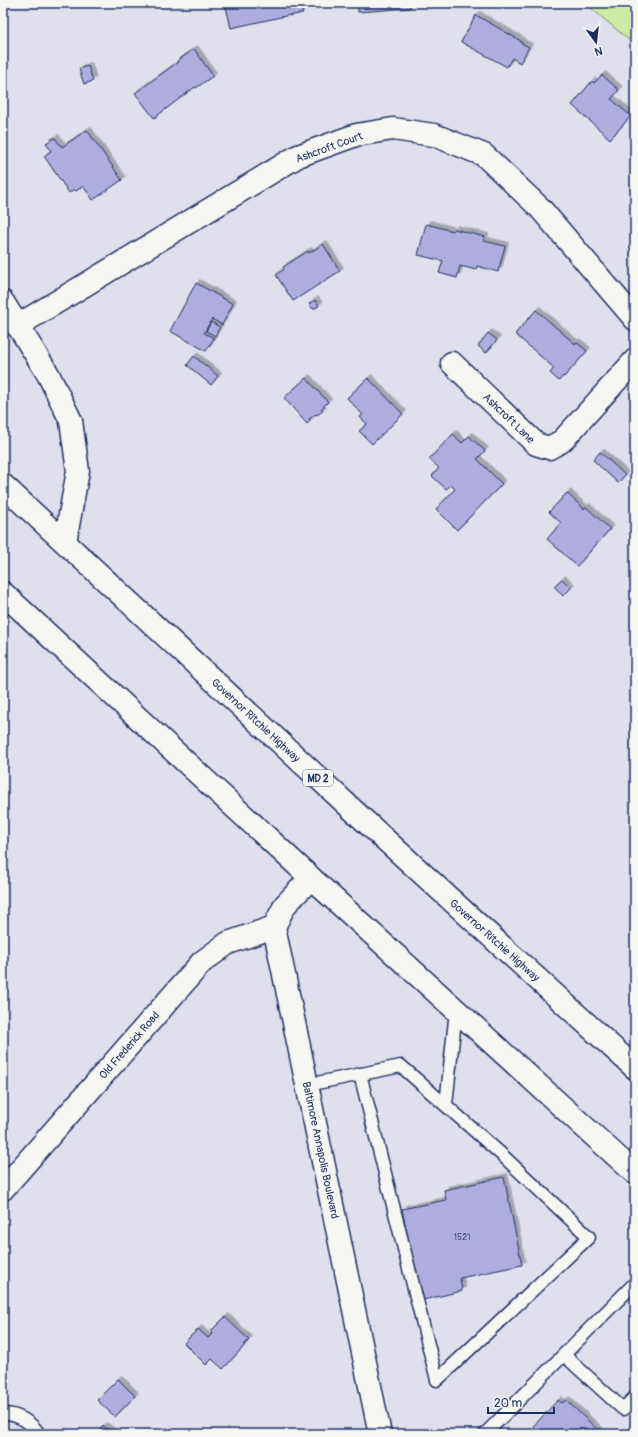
<svg xmlns="http://www.w3.org/2000/svg" width="638" height="1437" viewBox="0 0 638 1437" font-family="Pangolin,sans-serif">
  <style>
    .green { fill: #cdeaa1; stroke: #748c80 }
    .building { fill: #aeadde; stroke: #1b2f5e; filter: url(#shadow) }
    .lines { fill: none; stroke-linecap: round; stroke-linejoin: round }
    .service-casing { stroke: #1b2f5e; stroke-width: 15 }
    .minor-casing { stroke: #1b2f5e; stroke-width: 25 }
    .trunk-casing { stroke: #1b2f5e; stroke-width: 25 }
    .service { stroke: #f6f6f2; stroke-width: 12 }
    .minor { stroke: #f6f6f2; stroke-width: 22 }
    .trunk { stroke: #f6f6f2; stroke-width: 22 }
    .labels { text-anchor: middle; stroke-width: 3; stroke-linejoin: round; paint-order: stroke }
    .number-label { font-size: 9px; fill: #404e7e }
    .shield { fill: #f6f6f2; stroke: #5d6b8a; stroke-width: 1 }
    .shield-label { font-size: 10px; font-weight: bold; fill: #1b2f5e }
    .street-label { font-size: 11px; fill: #1b2f5e; stroke: #f6f6f2 }
  </style>
  <defs>
    <filter id="shadow"><feDropShadow dx="3.5" dy="-3.5" stdDeviation="0" flood-color="#0004"/></filter>
  </defs>
  <rect width="100%" height="100%" fill="#e0e0ec"/>
  <filter id="ink" filterUnits="userSpaceOnUse"><feTurbulence type="fractalNoise" baseFrequency=".025" numOctaves="2"/><feDisplacementMap in="SourceGraphic" scale="8" xChannelSelector="R" yChannelSelector="G"/><feConvolveMatrix kernelMatrix="1 2 1 2 8 2 1 2 1" color-interpolation-filters="sRGB"/></filter>
  <g filter="url(#ink)">
    <polygon class="green" points="585,3 635,3 635,45"/>
    <g class="building">
      <polygon points="225,3 301,3 303,13 290,16 290,15 231,28"/>
      <polygon points="358,3 410,3 410,8 358,12"/>
      <polygon points="476,15 521,41 521,43 529,47 520,63 512,58 507,67 461,42"/>
      <polygon points="194,49 213,76 196,88 195,87 154,118 135,93 178,62 177,61"/>
      <polygon points="88,66 93,81 84,84 79,69"/>
      <polygon points="602,75 619,90 611,99 631,116 610,139 572,105 592,81 594,83"/>
      <polygon points="87,130 122,180 93,200 83,186 76,191 74,189 69,193 44,156 51,151 46,143 55,138 62,147"/>
      <polygon points="426,224 453,231 454,229 485,237 484,241 505,246 498,272 477,266 476,270 460,266 457,278 439,273 443,261 418,255"/>
      <polygon points="323,244 340,271 293,301 276,275 284,269 283,267 308,251 309,253"/>
      <polygon points="196,283 233,304 222,325 212,319 204,333 214,338 206,351 170,331"/>
      <polygon points="315,300 319,306 313,309 309,304"/>
      <polygon points="536,310 575,344 576,342 587,351 564,377 563,376 559,381 550,373 554,368 515,334"/>
      <polygon points="211,322 220,327 215,336 206,331"/>
      <polygon points="488,333 497,340 486,353 478,346"/>
      <polygon points="194,356 218,376 211,385 187,365"/>
      <polygon points="306,378 328,402 321,409 323,411 317,415 316,414 309,419 310,421 307,424 284,398"/>
      <polygon points="368,378 403,414 372,444 359,431 367,424 360,417 363,415 347,398"/>
      <polygon points="453,434 462,443 469,436 485,451 477,459 502,484 457,530 436,509 455,489 451,485 446,489 432,476 439,468 429,459"/>
      <polygon points="600,452 625,475 618,483 593,460"/>
      <polygon points="567,493 584,509 586,507 610,529 577,566 547,539 561,523 549,512"/>
      <polygon points="562,579 571,588 563,596 554,586"/>
      <polygon points="504,1177 522,1265 460,1278 462,1291 423,1300 420,1286 418,1286 402,1209 446,1200 444,1190"/>
      <polygon points="225,1317 249,1340 244,1345 245,1345 223,1369 212,1359 206,1365 184,1343 198,1329 208,1338 213,1333 211,1331"/>
      <polygon points="118,1379 135,1396 115,1417 97,1400"/>
      <polygon points="558,1400 562,1403 566,1400 602,1434 526,1434"/>
      <polygon points="103,1426 113,1433 112,1434 97,1434"/>
    </g>
    <g class="lines">
      <g class="service-casing">
        <g id="service">
          <polyline points="307,1085 401,1066 501,1154 589,1237 437,1380 360,1074"/>
          <polyline points="446,1105 456,1010"/>
          <polyline points="564,1355 623,1409 635,1397"/>
          <path d="M3 1414C17 1413 32 1423 39 1434"/>
          <polyline points="485,1434 635,1283"/>
        </g>
      </g>
      <g class="minor-casing">
        <g id="minor">
          <polyline points="3,302 48,374 71,421 78,471 65,542"/>
          <polyline points="17,326 298,156 356,135 393,129 434,135 484,155 540,208 635,319"/>
          <polyline points="452,363 536,444 549,448 562,441 635,360"/>
          <polyline points="311,878 285,905 274,927 380,1434"/>
          <polyline points="3,1189 202,962 228,943 274,927"/>
        </g>
      </g>
      <g class="trunk-casing">
        <g id="trunk">
          <polyline points="3,485 355,812 635,1068"/>
          <polyline points="3,593 311,878 635,1173"/>
        </g>
      </g>
      <use href="#service" class="service"/>
      <use href="#minor" class="minor"/>
      <use href="#trunk" class="trunk"/>
    </g>
  </g>
  <g class="labels">
    <g class="number-label">
      <text x="462" y="1240">1521</text>
    </g>
    <rect class="shield" x="303" y="770" width="30" height="16" rx="3"/>
    <g class="shield-label">
      <text x="318" y="782">MD 2</text>
    </g>
    <g class="street-label">
      <text transform="translate(329 147) rotate(-20)" y="4">Ashcroft Court</text>
      <text transform="translate(509 418) rotate(44)" y="4">Ashcroft Lane</text>
      <text transform="translate(256 720) rotate(43)" y="4">Governor Ritchie Highway</text>
      <text transform="translate(495 940) rotate(42)" y="4">Governor Ritchie Highway</text>
      <text transform="translate(129 1045) rotate(-49)" y="4">Old Frederick Road</text>
      <text transform="translate(321 1150) rotate(78)" y="4">Baltimore Annapolis Boulevard</text>
    </g>
  </g>
  <rect width="638" height="1437" fill="none" stroke="#f6f6f2" stroke-width="16"/>
  <rect x="8" y="8" width="622" height="1421" fill="none" stroke="#1b2f5e" stroke-width="1.5" filter="url(#ink)"/>
  <g transform="translate(596 42) rotate(165)" stroke="#f6f6f2" stroke-width="3" paint-order="stroke">
  <path d="M0-3L7 15L0 10L-7 15Z" fill="#1b2f5e"/>
  <text y="-6" font-size="11" font-weight="bold" text-anchor="middle" fill="#1b2f5e">N</text>
  </g>
  <path d="M488 1407v6h66v-6" fill="none" stroke="#1b2f5e" stroke-width="2"/>
  <text x="494" y="1407" font-size="12" fill="#1b2f5e" stroke="#f6f6f2" stroke-width="3" paint-order="stroke">20 m</text>
</svg>
